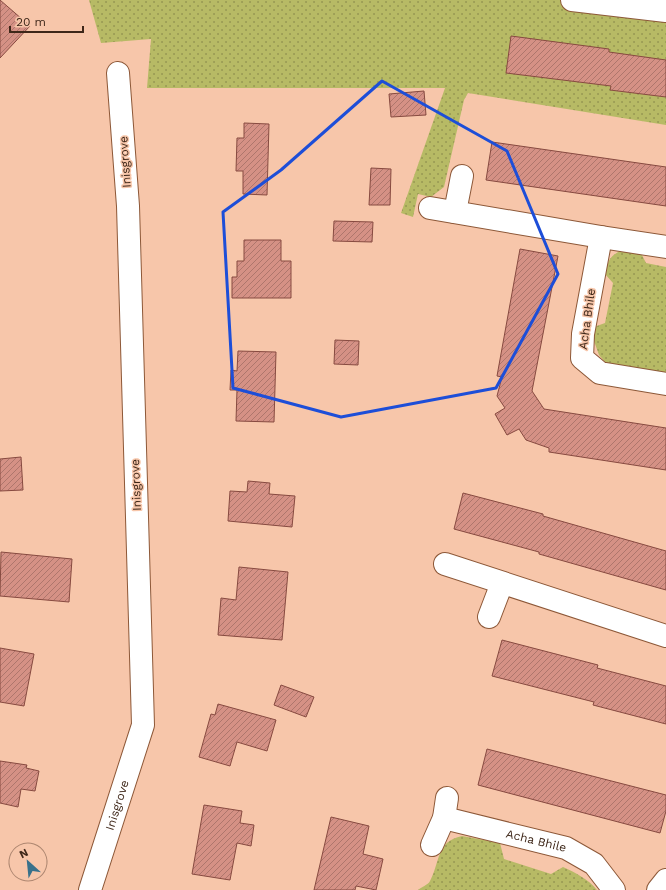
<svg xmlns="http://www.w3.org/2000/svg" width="666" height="890" viewBox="0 0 666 890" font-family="'Work Sans',sans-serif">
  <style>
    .grass { fill: url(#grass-dots) }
    .building { fill: url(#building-hatch); stroke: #874a40 }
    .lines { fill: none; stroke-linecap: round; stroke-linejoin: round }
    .minor-casing { stroke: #8d5838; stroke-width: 24 }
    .minor { stroke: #fff; stroke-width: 22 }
    .marked { fill: none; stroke: #1d4ed8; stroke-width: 3; stroke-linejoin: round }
    .labels { text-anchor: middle; stroke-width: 3; stroke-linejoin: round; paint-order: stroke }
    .street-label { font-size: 12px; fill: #3e2719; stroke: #f7c6aa }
  </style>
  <defs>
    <pattern id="grass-dots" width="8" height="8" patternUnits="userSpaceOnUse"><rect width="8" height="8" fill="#b7ba65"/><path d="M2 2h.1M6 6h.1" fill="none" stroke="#969752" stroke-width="1.8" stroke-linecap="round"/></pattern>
    <pattern id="building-hatch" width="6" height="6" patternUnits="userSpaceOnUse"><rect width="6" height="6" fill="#d59185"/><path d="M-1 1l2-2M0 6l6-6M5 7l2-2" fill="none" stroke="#ae766c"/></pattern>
  </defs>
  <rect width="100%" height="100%" fill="#f7c6aa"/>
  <g class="grass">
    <polygon points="89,0 666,0 666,125 468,93 464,100 444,187 431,197 418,194 413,217 401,213 445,88 147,88 151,39 101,43"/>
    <path d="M626 248 640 251 646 263 666 267V373L607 364 599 355 594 341V327L605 323 613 283 605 274C609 257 610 256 626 248Z"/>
    <path d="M462 836 500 843 504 859 551 874 563 867C576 873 588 879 597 890H418C421 887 428 885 430 881 440 863 436 841 462 836Z"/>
  </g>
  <g class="building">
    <polygon points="0,0 30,26 0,58"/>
    <polygon points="511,36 609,49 609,52 666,60 666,97 610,90 611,86 506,73"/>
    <polygon points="424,91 426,115 391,117 389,94"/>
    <polygon points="244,123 269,124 267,195 243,194 243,171 236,171 237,138 244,138"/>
    <polygon points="492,142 666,167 666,206 486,180"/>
    <polygon points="371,168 391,169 390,205 369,205"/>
    <polygon points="334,221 373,222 372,242 333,241"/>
    <polygon points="244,240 281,240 281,261 291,261 291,298 232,298 232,277 237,277 237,261 244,261"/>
    <polygon points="520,249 558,256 532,391 544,409 666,428 666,470 549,452 549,448 526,440 519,429 507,435 495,414 505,408 497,396 502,377 497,376"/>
    <polygon points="335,340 359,341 358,365 334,364"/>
    <polygon points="238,351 276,352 274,422 236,421 237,390 230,390 231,370 237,371"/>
    <polygon points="21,457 23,490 0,491 0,459"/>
    <polygon points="248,481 270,483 269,494 295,496 292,527 228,521 230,491 247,492"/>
    <polygon points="463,493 543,514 543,516 666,551 666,590 539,554 539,552 454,529"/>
    <polygon points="1,552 72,559 69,602 0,596"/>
    <polygon points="239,567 288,572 282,640 218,635 221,598 236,600"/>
    <polygon points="502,640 598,665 597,668 666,686 666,724 593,705 594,702 492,676"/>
    <polygon points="0,648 34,654 24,706 0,702"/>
    <polygon points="281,685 314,697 306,717 274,705"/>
    <polygon points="218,704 276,720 267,751 237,742 230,766 199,757 211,714 215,715"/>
    <polygon points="487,749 666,795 666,811 660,833 478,785"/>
    <polygon points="0,761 27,765 26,768 39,771 35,791 21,789 18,807 0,803"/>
    <polygon points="204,805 242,811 240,823 254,825 251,846 237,843 230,880 192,874"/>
    <polygon points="331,817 369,826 363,854 383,859 376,890 356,886 355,890 314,890"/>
  </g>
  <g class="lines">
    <g class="minor-casing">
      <g id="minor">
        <polyline points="572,0 666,11"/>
        <polyline points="430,208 601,237 583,334 582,358 600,373 666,384"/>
        <polyline points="455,212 462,176"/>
        <polyline points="601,237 666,247"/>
        <polyline points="445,564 666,636"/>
        <polyline points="489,617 502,583"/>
        <path id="s1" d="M444 818 566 848 594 864 614 890"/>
        <polyline points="432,845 444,818 447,798"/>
        <path id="s2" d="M90 890 143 725 128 206 118 73"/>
        <polyline points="658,890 666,880"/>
      </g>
    </g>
    <use href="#minor" class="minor"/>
  </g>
  <path class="marked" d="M382 81 507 151 558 274 496 388 341 417 233 388 223 212 281 170Z"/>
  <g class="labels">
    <g class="street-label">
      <text transform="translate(125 162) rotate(-94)" y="4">Inisgrove</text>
      <text transform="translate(587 319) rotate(-82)" y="4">Acha Bhile</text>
      <text transform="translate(136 485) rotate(-92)" y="4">Inisgrove</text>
      <text dy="4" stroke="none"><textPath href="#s2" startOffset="89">Inisgrove</textPath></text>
      <text dy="4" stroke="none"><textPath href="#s1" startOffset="95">Acha Bhile</textPath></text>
    </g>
  </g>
  <g transform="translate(28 862) rotate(333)"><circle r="19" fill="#f7c6aa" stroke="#ad8670"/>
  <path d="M0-3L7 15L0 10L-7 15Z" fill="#39718b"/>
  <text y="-6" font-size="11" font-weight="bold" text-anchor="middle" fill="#3e2719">N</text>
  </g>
  <path d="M10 26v6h73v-6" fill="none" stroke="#3e2719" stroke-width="2"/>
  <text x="16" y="26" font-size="12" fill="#3e2719" stroke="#f7c6aa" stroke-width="3" paint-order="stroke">20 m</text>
</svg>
